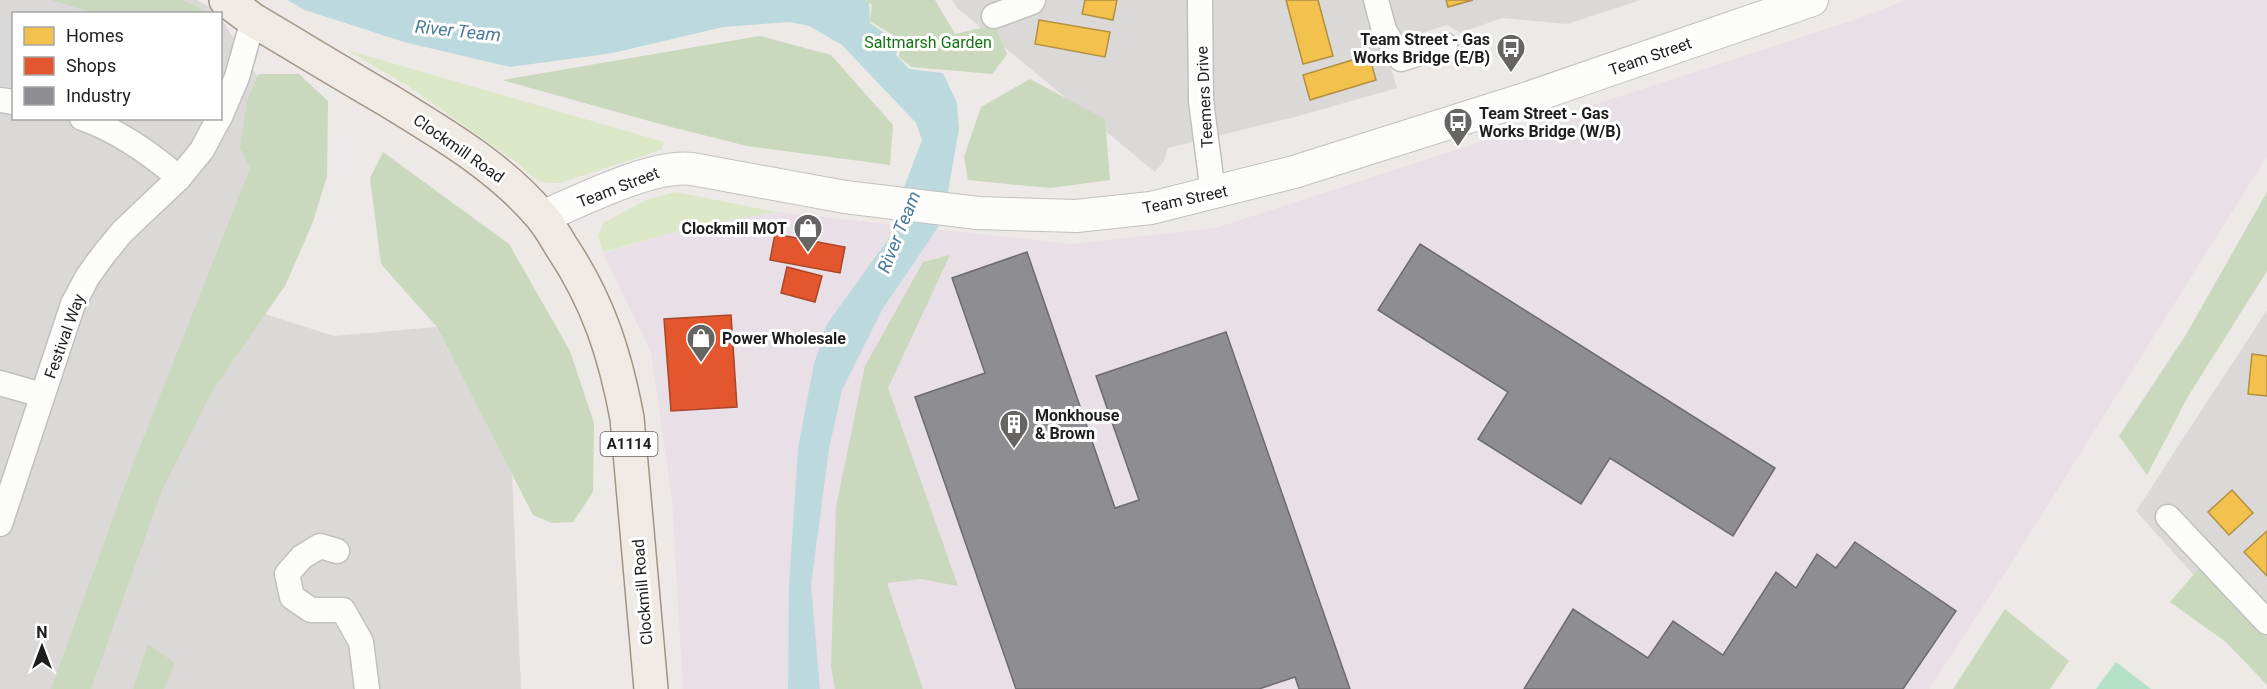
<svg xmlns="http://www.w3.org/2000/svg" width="2267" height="689" viewBox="0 0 2267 689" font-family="Roboto,sans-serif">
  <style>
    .residential { fill: #dbd9d8 }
    .industrial { fill: #e9dfe6 }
    .grass { fill: #dce7c7 }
    .forest { fill: #cad8bd }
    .pitch { fill: #b4e0c8 }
    .water { fill: #bcdadd }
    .homes { fill: #f2c14e; stroke: #b29040; stroke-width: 1.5 }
    .shops { fill: #e4572e; stroke: #a94629; stroke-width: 1.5 }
    .industry { fill: #8d8d92; stroke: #6c6c6f; stroke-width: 1.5 }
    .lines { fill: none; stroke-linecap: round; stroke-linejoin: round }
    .minor-casing { stroke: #c2c0bf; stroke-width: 27 }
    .tertiary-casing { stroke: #c2c0bf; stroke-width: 34 }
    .primary-casing { stroke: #a19484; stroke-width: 36 }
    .minor { stroke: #fcfcfb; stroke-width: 24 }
    .tertiary { stroke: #fcfcfb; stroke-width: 32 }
    .primary { stroke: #efeae4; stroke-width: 33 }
    .labels { text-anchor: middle; stroke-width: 6; stroke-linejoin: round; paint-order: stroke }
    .shield { fill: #fff; stroke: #626262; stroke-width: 1.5 }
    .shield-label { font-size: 15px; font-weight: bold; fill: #1e1e1e }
    .poi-label { font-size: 16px; font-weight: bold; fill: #1e1e1e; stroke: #fff; text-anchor: start }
    .park-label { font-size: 16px; fill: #157512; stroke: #fff }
    .street-label { font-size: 16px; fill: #1e1e1e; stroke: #fff }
    .water-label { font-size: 18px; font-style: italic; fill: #4a7a98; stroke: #fff }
  </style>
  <rect width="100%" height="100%" fill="#ece9e6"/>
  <g class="residential">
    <polygon points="0,0 197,0 215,10 218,13 14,14 14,118 220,118 221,18 279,111 250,168 202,294 334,336 436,327 512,473 521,689 0,689"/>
    <polygon points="952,0 1641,0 1567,24 1502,18 1460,33 1447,25 1384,45 1397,88 1295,117 1168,148 1164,161 1155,172 956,7"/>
    <polygon points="2267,310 2267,656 2136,511"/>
  </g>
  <polygon class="industrial" points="1906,0 2267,0 2267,156 2010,565 1929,689 683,689 672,499 651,352 603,253 701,225 777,212 1070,244 1216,228 1854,20"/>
  <g class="grass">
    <path d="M347 50 664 142 661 150 560 183C539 184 534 179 519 164L408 86Z"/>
    <polygon points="676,192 777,212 701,225 603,252 598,236 603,223 646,200"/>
  </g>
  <g class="forest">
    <polygon points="51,0 182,0 211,13 94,13"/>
    <polygon points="866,0 935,0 955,34 994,25 1007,54 992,74 912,67 899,57 901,40 870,21 872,5"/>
    <polygon points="760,36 831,55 893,125 890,165 747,146 671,127 502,80"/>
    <polygon points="259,74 299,74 328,101 327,176 313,222 285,286 214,388 162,490 91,689 51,689 126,482 250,168 240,148 247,100"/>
    <polygon points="1030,79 1105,119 1110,180 1050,188 968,180 964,157 981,107"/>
    <polygon points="383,152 509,244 570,351 594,423 593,492 573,522 552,523 533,515 436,326 381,264 370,178"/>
    <polygon points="2267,192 2267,271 2187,398 2147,475 2119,436 2187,333"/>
    <polygon points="950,255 888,388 958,586 921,579 887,583 923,689 835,689 831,666 836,507 865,366 923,262"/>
    <polygon points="2200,567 2267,638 2267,685 2226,642 2170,602"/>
    <polygon points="2005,609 2069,661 2050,689 1953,689"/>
    <polygon points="148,644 175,663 164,689 133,689"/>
  </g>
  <polygon class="pitch" points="2116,662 2151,689 2096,689"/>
  <polygon class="water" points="287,0 865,0 869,2 870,23 899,43 896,55 909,69 943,73 957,103 959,129 943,220 882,310 842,390 829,449 811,585 820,689 788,689 789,586 798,448 814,364 827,324 892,234 896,208 922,140 916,123 842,45 809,26 790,22 723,27 613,53 510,67 404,42 305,10"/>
  <g class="homes">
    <polygon points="1085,0 1117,0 1113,20 1082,14"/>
    <polygon points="1286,0 1318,0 1333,56 1303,64"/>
    <polygon points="1446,0 1473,0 1448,7"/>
    <polygon points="1039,20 1110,32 1105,57 1035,44"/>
    <polygon points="1369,55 1376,80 1310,100 1303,75"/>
    <polygon points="2252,354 2267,356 2267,396 2248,394"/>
    <polygon points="2232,490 2253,513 2229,535 2208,512"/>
    <polygon points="2267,531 2267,576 2244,552"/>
  </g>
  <g class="shops">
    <polygon points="775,234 845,247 840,273 770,260"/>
    <polygon points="787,267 822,276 815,302 781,293"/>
    <polygon points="731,315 737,407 671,411 664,319"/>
  </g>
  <g class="industry">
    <polygon points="1420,244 1775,468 1733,536 1610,458 1581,504 1478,439 1508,392 1378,310"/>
    <polygon points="1027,252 1115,508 1139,500 1096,376 1226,332 1350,689 1299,689 1295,677 1259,689 1016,689 915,397 985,373 952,278"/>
    <polygon points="1855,542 1956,611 1903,689 1524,689 1573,609 1648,658 1673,621 1723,655 1776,572 1796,588 1817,554 1836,568"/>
  </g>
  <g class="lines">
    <g class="minor-casing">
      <g id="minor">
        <polyline points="1200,0 1201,101 1213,193"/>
        <polyline points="1376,0 1384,30 1401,59 1445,45"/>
        <polyline points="994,16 1032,2 1033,0"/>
        <polyline points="0,100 14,102"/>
        <polyline points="220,117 237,77 253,20"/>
        <path d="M82 118C119 131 150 153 179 178"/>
        <polyline points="0,383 42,395"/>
        <polyline points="2168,517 2267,622"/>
        <polyline points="0,524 73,304 88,276 104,254 122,232 179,178 202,150 219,118"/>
        <polyline points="337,551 320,546 302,557 287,574 292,597 311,610 343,610 361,642 367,689"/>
      </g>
    </g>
    <g class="tertiary-casing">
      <path id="tertiary" d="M542 217C580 201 652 164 692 169L845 197 978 213 1076 216 1151 208 1294 172 1525 99 1812 0"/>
    </g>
    <g class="primary-casing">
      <path id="primary" d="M226 0 253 20C297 46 341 73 386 99 441 133 499 166 541 216 549 225 555 236 561 246 598 301 615 354 627 418L651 689"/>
    </g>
    <use href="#minor" class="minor"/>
    <use href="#tertiary" class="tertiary"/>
    <use href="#primary" class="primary"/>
  </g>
  <defs>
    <g id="bus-pin" transform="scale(1.5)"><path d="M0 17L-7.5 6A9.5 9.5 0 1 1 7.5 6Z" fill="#666564" stroke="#fff"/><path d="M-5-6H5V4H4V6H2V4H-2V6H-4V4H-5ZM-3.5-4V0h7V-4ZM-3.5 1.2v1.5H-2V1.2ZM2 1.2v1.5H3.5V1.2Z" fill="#fff"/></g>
    <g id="shop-pin" transform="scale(1.5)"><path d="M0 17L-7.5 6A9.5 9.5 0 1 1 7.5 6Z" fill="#666564" stroke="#fff"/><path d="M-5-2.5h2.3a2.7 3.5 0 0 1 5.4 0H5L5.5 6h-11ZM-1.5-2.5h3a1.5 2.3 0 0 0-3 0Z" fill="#fff"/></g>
    <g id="building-pin" transform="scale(1.5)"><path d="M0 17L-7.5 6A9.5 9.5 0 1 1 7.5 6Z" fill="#666564" stroke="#fff"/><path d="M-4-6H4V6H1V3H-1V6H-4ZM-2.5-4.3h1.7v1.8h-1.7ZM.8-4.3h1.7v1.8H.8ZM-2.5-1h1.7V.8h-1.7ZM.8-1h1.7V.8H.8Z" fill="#fff"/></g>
  </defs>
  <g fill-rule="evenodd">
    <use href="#bus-pin" x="1511" y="48"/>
    <use href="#bus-pin" x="1458" y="122"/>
    <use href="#shop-pin" x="808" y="228"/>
    <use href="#shop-pin" x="701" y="338"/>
    <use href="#building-pin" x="1014" y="424"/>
  </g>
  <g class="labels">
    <rect class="shield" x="600.5" y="432" width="57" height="24" rx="4.5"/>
    <g class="shield-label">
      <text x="629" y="449">A1114</text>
    </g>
    <g class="poi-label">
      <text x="1490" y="45" text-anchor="end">Team Street - Gas<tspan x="1490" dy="18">Works Bridge (E/B)</tspan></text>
      <text x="1479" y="119">Team Street - Gas<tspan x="1479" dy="18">Works Bridge (W/B)</tspan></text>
      <text x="787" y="234" text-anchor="end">Clockmill MOT</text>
      <text x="722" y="344">Power Wholesale</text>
      <text x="1035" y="421">Monkhouse<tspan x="1035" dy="18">&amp; Brown</tspan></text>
    </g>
    <g class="park-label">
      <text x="928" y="48">Saltmarsh Garden</text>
    </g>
    <g class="street-label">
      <text transform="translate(1650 56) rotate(-19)" y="6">Team Street</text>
      <text transform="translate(1204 97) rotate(-93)" y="6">Teemers Drive</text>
      <text transform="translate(459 148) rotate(35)" y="6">Clockmill Road</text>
      <text transform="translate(618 187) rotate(-21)" y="6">Team Street</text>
      <text transform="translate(1185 199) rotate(-12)" y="6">Team Street</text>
      <text transform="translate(64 336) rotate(-70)" y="6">Festival Way</text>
      <text transform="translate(642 592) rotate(-95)" y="6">Clockmill Road</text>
    </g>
    <g class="water-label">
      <text transform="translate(458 31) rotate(6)" y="6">River Team</text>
      <text transform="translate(899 232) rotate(-68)" y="6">River Team</text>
    </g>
  </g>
  <rect x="12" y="12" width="210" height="108" fill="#ffffff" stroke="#a5a5a5" stroke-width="1.5"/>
  <rect x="24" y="27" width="30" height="18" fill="#f2c14e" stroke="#a5a5a5" stroke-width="1.5"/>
  <text x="66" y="42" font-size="18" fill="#1e1e1e">Homes</text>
  <rect x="24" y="57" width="30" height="18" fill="#e4572e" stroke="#a5a5a5" stroke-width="1.5"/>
  <text x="66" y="72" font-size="18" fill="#1e1e1e">Shops</text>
  <rect x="24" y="87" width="30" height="18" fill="#8d8d92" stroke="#a5a5a5" stroke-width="1.5"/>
  <text x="66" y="102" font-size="18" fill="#1e1e1e">Industry</text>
  <g transform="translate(42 647)" stroke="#ffffff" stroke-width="4.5" paint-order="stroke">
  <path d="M0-4.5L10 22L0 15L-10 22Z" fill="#1e1e1e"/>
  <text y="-9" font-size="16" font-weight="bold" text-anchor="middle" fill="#1e1e1e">N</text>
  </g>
</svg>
